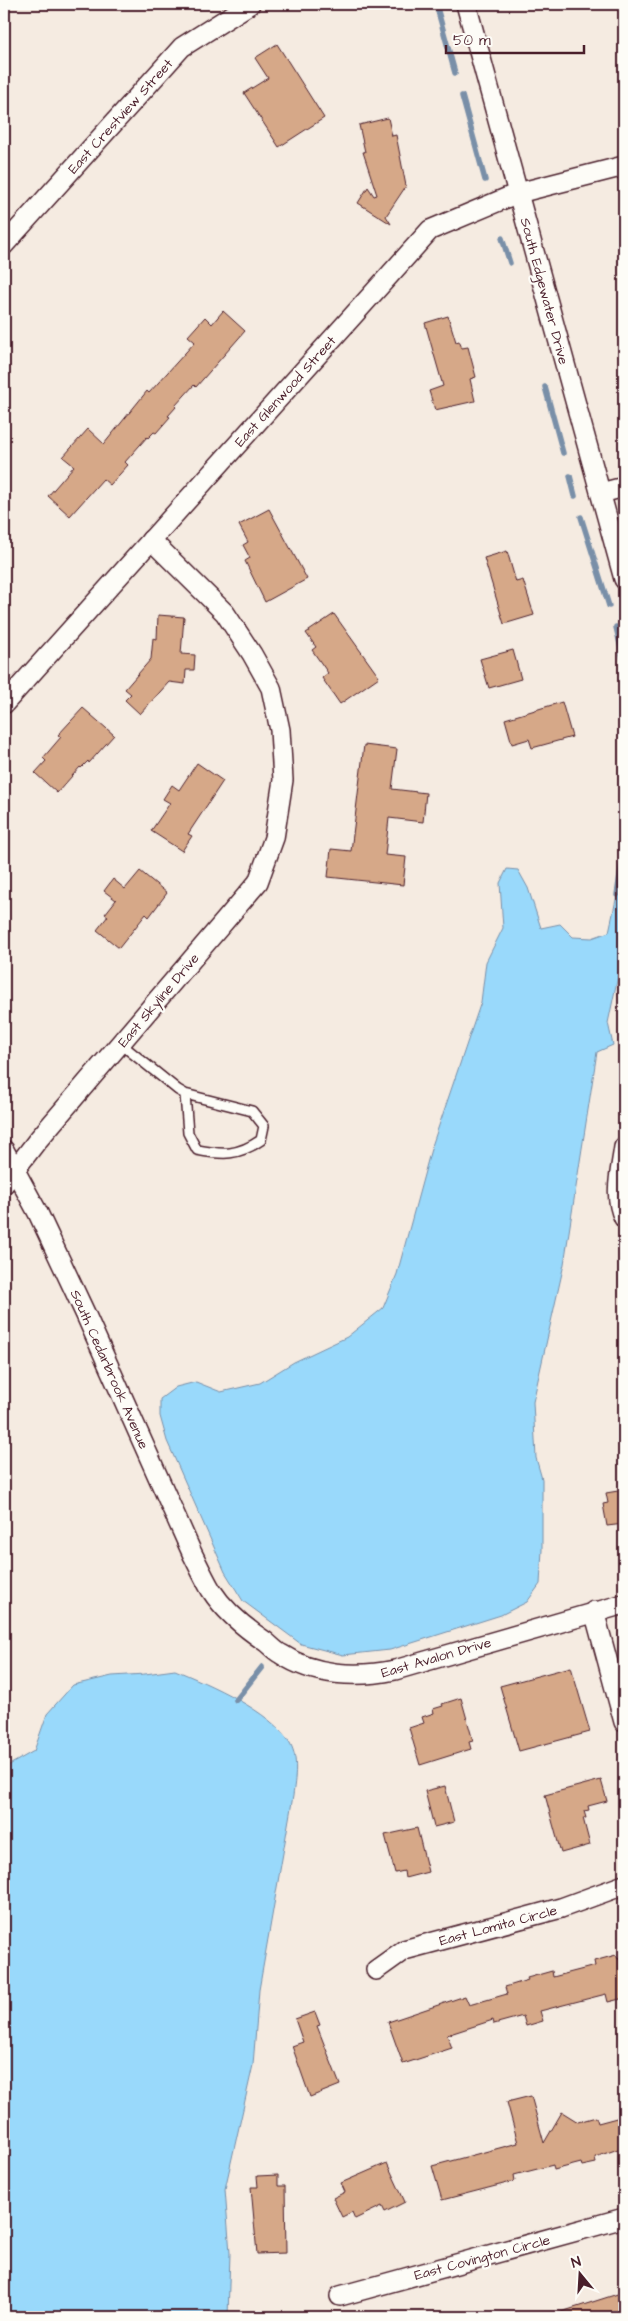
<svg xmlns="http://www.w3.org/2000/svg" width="628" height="2321" viewBox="0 0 628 2321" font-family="'Architects Daughter',sans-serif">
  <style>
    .water { fill: #99d9fb; stroke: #798fa8 }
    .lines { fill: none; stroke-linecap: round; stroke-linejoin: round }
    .stream { stroke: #798fa8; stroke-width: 5.5 }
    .building { fill: #d6a888; stroke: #4a1f2b }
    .service-casing { stroke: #4a1f2b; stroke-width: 12 }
    .minor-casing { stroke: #4a1f2b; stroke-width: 22 }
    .service { stroke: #fdfcf7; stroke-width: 9 }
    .minor { stroke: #fdfcf7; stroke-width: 19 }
    .labels { text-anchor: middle; stroke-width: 4.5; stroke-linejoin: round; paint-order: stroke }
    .street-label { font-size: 14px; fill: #4a1f2b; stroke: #fdfcf7 }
  </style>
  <rect width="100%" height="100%" fill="#f5ebe1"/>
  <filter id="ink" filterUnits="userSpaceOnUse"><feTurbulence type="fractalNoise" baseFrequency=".02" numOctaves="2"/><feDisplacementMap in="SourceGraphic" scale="10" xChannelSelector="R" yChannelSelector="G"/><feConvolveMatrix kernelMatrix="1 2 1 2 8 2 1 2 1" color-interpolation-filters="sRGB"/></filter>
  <g filter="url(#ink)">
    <g class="water">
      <polygon points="507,869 518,870 528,888 541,928 560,924 573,937 592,938 609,932 617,895 624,895 624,948 608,1023 613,1045 597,1052 564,1264 533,1402 536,1458 542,1479 542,1550 540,1584 527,1602 501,1615 390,1650 343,1655 301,1644 243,1601 225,1572 167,1441 160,1416 160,1399 176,1387 196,1382 221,1392 260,1383 294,1362 347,1337 383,1308 397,1274 431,1149 481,1002 486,962 503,928 500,883"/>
      <path d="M175 1670C209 1684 271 1711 290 1743 299 1759 295 1779 293 1796L259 1990 253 2065 225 2189 230 2253 228 2317H4V1768L34 1751 47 1714 73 1685 112 1676 145 1674Z"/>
    </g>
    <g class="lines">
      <g class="stream">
        <polyline points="436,4 455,73"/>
        <polyline points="462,96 485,180"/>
        <polyline points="502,238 510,263"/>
        <polyline points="545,387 563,453"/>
        <polyline points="570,476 575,496"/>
        <polyline points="581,517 609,606"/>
        <polyline points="616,627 624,661"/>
        <polyline points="617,895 624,849"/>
        <polyline points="236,1700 262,1667"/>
      </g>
    </g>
    <g class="building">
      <polygon points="277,44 324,118 279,147 244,93 268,78 255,58"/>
      <polygon points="388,118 392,136 396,135 406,186 386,216 391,224 358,203 368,187 374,196 377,195 363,152 365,152 359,125"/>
      <polygon points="223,311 245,331 196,387 194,385 175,406 176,407 168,416 170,417 156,433 154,432 148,438 147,437 125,462 128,465 110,485 103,479 70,516 48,496 74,466 63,457 88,429 104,444 147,391 149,393 195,342 188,336 205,317 212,324"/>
      <polygon points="448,316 456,342 459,341 462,348 468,347 476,377 470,379 475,401 435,410 429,391 443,386 425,323"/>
      <polygon points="269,509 307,579 265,602 245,561 250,558 243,545 248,542 239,525"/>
      <polygon points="507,551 516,582 523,580 534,615 504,624 484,558"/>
      <polygon points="334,614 379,677 340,704 322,678 328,673 312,650 316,647 306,633"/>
      <polygon points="158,615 184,617 181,654 195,655 194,670 186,670 185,684 169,682 140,714 125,700 131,694 125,689 151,659 153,638 157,639"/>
      <polygon points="513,650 521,679 489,688 480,659"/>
      <polygon points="562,702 572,737 532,748 529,739 512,744 505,719"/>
      <polygon points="83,708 114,735 89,763 88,761 81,768 80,767 57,793 35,773 46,761 43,758 61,737 58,735"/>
      <polygon points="364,745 397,749 392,789 426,793 423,822 389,818 385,855 406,857 403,885 328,877 331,849 351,851"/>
      <polygon points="197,763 223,781 188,834 192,836 182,851 151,831 170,803 163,799 172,785 179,790"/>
      <polygon points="140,871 167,893 149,917 146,914 119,948 97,930 108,916 105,914 116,900 104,891 113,879 125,889"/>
      <polygon points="624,1490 624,1524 607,1526 603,1504 608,1503 606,1493"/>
      <polygon points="571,1667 590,1732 519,1751 500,1686"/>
      <polygon points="461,1698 473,1741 469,1742 471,1749 420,1765 409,1728 424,1723 422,1717 434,1713 433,1709 443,1706 442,1704"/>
      <polygon points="601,1780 607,1801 588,1806 589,1810 584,1811 586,1818 583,1818 590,1845 561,1853 545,1795"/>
      <polygon points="445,1786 454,1822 434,1827 425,1791"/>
      <polygon points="417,1828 428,1872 405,1878 404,1871 395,1873 385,1835"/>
      <polygon points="616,1955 618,1959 624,1958 624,1998 608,2002 606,1994 540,2011 543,2021 526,2026 523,2016 494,2024 493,2020 447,2035 452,2048 403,2064 388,2022 465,1996 469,2005 507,1994 505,1987 528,1980 527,1978 552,1971 553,1977 595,1966 594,1961"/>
      <polygon points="315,2012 320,2025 317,2026 340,2085 310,2097 292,2046 303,2042 295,2019"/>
      <polygon points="531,2096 544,2143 562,2112 578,2122 596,2117 598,2123 624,2116 624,2147 595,2157 596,2163 582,2166 581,2163 554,2170 553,2165 514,2175 515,2181 442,2200 432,2166 518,2143 507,2102"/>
      <polygon points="387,2163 405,2202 385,2212 382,2206 355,2219 352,2212 342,2217 333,2198 345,2192 341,2183"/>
      <polygon points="278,2175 278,2186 285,2186 286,2253 257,2254 251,2187 258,2187 257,2176"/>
      <polygon points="624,2292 624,2317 559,2317 558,2313"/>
    </g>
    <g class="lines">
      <g class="service-casing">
        <path id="service" d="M121 1044 178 1090 185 1094 252 1111 264 1126 261 1140C238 1156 223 1155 197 1150L188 1133 185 1094"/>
      </g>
      <g class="minor-casing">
        <g id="minor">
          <polyline points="466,4 624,579"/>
          <polyline points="4,245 182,47 250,4"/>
          <polyline points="601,493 624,487"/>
          <polyline points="4,704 430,230 518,193 624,166"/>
          <path d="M624 1147C621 1170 613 1196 624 1218"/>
          <path d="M4 1150 38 1213 85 1313 192 1553C198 1565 204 1578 211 1590 225 1612 245 1628 266 1642 271 1646 275 1651 281 1654 314 1676 357 1678 395 1670L624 1604"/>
          <polyline points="4,1184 37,1141 258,882 274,838 283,780 280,730 271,688 252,654 225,613 151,540"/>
          <polyline points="594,1611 624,1722"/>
          <polyline points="376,1970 404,1950 561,1908 624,1885"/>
          <polyline points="340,2296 624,2218"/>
        </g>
      </g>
      <use href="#service" class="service"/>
      <use href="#minor" class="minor"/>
    </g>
  </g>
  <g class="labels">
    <g class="street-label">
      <text transform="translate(120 116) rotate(-48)" y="5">East Crestview Street</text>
      <text transform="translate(545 291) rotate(75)" y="5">South Edgewater Drive</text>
      <text transform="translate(285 391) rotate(-48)" y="5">East Glenwood Street</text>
      <text transform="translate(158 1000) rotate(-50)" y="5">East Skyline Drive</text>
      <text transform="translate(110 1369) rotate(66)" y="5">South Cedarbrook Avenue</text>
      <text transform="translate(436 1657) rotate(-16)" y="5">East Avalon Drive</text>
      <text transform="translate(498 1925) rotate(-15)" y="5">East Lomita Circle</text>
      <text transform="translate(482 2257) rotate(-15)" y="5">East Covington Circle</text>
    </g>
  </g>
  <rect width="628" height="2321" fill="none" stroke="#fdfcf7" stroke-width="20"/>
  <rect x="10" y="10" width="608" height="2301" fill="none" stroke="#4a1f2b" stroke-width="2" filter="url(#ink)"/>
  <g transform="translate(580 2274) rotate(342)" stroke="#fdfcf7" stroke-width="4" paint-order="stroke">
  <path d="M0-4L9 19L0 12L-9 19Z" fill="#4a1f2b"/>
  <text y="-8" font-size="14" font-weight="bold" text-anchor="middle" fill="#4a1f2b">N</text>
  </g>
  <path d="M446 45v8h138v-8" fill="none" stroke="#4a1f2b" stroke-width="2.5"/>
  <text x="453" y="45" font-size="15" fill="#4a1f2b" stroke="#fdfcf7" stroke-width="4" paint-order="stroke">50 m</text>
</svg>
